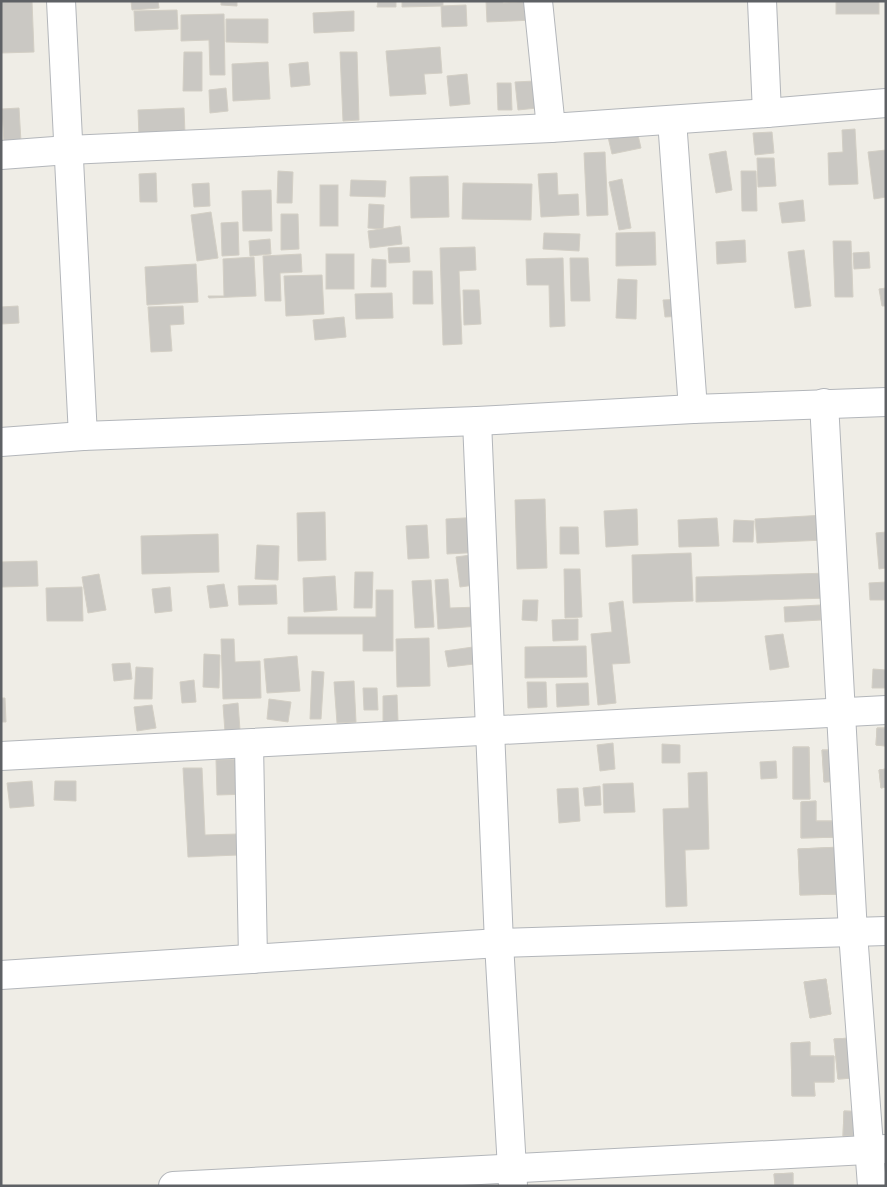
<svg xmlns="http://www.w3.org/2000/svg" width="887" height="1187" viewBox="0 0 887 1187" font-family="'Public Sans',sans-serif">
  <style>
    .building { fill: #cac8c3; stroke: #d3cfc5 }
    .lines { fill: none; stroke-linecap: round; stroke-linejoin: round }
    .minor-casing { stroke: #b3b6ba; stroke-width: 30 }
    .tertiary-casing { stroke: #b3b6ba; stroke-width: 30 }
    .minor { stroke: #fff; stroke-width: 28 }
    .tertiary { stroke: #fff; stroke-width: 28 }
  </style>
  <rect width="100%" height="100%" fill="#efede6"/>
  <g class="building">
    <polygon points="1,1 32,1 34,52 1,53"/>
    <polygon points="131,1 158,1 159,8 132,10"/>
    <polygon points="221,1 237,1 237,6 221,5"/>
    <polygon points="378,1 396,1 396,7 377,7"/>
    <polygon points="402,1 443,1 443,6 402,7"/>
    <polygon points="486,1 503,1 503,3 534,1 535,20 487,22"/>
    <rect x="836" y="1" width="43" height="13"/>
    <polygon points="466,5 467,26 442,27 441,6"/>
    <polygon points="177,10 178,29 135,31 134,11"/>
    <polygon points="354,11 354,31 314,33 313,13"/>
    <polygon points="224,14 225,75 210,75 209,40 181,41 181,15"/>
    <polygon points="226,19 268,19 268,43 226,42"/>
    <polygon points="440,47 442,73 424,74 426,94 390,96 386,51"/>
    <polygon points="184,52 202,52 202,91 183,91"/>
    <polygon points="340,52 357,52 359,120 343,121"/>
    <polygon points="268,62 270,99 233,101 232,64"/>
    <polygon points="308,62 310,85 291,87 289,64"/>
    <polygon points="467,74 470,104 450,106 447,76"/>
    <polygon points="535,81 537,108 518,110 515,82"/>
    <polygon points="497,83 511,83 512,110 498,110"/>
    <polygon points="226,88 228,111 210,113 209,90"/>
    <polygon points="19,108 21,142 4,143 2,109"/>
    <polygon points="184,108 185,134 139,136 138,110"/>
    <polygon points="634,118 641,148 612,154 605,124"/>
    <polygon points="855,129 858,184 829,185 828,153 843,152 842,130"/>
    <polygon points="772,132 774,153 755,155 753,133"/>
    <polygon points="886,150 886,197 874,199 868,152"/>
    <polygon points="726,151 732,190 716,193 709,154"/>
    <polygon points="605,152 608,215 587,216 584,153"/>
    <polygon points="757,158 774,158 776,186 758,187"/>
    <polygon points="278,171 293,172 292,203 277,203"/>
    <polygon points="741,171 756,171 757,211 742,211"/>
    <polygon points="156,173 157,202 140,202 139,174"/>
    <polygon points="557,173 558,195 578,194 579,215 541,217 538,174"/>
    <polygon points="448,176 449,217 411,218 410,177"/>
    <polygon points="622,179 631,228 619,230 609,182"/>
    <polygon points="351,180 386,181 385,197 350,196"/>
    <polygon points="209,183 210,206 194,207 192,184"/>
    <polygon points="463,183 532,184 531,220 462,219"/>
    <rect x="320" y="185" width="18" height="41"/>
    <polygon points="271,190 272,231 243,231 242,191"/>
    <polygon points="803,200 805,221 782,223 779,203"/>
    <polygon points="369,204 384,205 383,229 368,228"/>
    <polygon points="211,212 218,258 197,261 191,215"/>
    <polygon points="281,214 298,214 299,249 281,250"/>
    <polygon points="238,222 239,255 222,256 221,223"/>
    <polygon points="400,226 402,244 370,248 368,231"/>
    <polygon points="655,232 656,265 616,266 616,233"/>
    <polygon points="544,233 580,234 579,251 543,249"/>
    <polygon points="270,239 271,254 250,256 249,241"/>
    <polygon points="745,240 746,262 717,264 716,242"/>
    <polygon points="833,241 851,241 853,297 835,297"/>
    <polygon points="409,247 410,262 389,263 388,248"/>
    <polygon points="475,247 476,270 459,271 462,344 443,345 440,248"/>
    <polygon points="804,250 811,306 795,308 788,252"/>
    <polygon points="869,252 870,268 854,269 853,253"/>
    <polygon points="301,254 302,272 280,273 281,301 265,301 263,256"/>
    <rect x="326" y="254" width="28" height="35"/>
    <polygon points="254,257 256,296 209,298 208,296 224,296 223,259"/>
    <polygon points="563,258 565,326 550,327 549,285 527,285 526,259"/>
    <polygon points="570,258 588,258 590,301 571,301"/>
    <polygon points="372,259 386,260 386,287 371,287"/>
    <polygon points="196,264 198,302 147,305 145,267"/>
    <polygon points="413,271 432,271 433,304 413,304"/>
    <polygon points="322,275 324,314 286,316 284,276"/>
    <polygon points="618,279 637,280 636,319 616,318"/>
    <polygon points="886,288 886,306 882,306 879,289"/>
    <polygon points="463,290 479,290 481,324 464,325"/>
    <polygon points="392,293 393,318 356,319 355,294"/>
    <polygon points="683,299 684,316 665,317 663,300"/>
    <polygon points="18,306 19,323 1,324 1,307"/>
    <polygon points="183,306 184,324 170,325 172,351 151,352 148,307"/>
    <polygon points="344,317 346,337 315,340 313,320"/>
    <polygon points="545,499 547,568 517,569 515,500"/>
    <polygon points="637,509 638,545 606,547 604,511"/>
    <polygon points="325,512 326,560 298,561 297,513"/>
    <polygon points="825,515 825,540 757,543 755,519"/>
    <polygon points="482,517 484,552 447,554 446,519"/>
    <polygon points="717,518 719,546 679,547 678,520"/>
    <polygon points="734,520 754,521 753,542 733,542"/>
    <polygon points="427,525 429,558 408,559 406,526"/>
    <polygon points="560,527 578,527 579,554 560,554"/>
    <polygon points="886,532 886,568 879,569 876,533"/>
    <polygon points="218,534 219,572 142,574 141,536"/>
    <polygon points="257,545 279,546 278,580 255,579"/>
    <polygon points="691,553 693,601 633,603 632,555"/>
    <polygon points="478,554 482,584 460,587 456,557"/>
    <polygon points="37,561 38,586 1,587 1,562"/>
    <polygon points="564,569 580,569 582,617 565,618"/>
    <polygon points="355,572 373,572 372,608 354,608"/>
    <polygon points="829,573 829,598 696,602 696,577"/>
    <polygon points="99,574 106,610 88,613 82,577"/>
    <polygon points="335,576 337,610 304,612 303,578"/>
    <polygon points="448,579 450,608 479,607 480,626 438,629 435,580"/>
    <polygon points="431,580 434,627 415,628 412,581"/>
    <polygon points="886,582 886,600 870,600 869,583"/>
    <polygon points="224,584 228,606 210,608 207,586"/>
    <polygon points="276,585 277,604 239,605 238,586"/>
    <polygon points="82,587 83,621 47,621 46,588"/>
    <polygon points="170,587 172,611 155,613 152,589"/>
    <polygon points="376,590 393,590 393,651 363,651 363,634 288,634 288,617 376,617"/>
    <polygon points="523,600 538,600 537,621 522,620"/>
    <polygon points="623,601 630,663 612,664 616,703 598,705 591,634 612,632 609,603"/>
    <polygon points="820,605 821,620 785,622 784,607"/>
    <polygon points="578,619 578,640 553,641 552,620"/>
    <polygon points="783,634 789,667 770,670 765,636"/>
    <polygon points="429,638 430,686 397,687 396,639"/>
    <polygon points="221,639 234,639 235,662 260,661 261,698 223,699"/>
    <polygon points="480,646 483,663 448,667 445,651"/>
    <polygon points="586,646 587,677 525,678 525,647"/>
    <polygon points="204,654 220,655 219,688 203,687"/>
    <polygon points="297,656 300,691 267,693 264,659"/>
    <polygon points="130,663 132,679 114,681 112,664"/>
    <polygon points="136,667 153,668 152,699 134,699"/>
    <polygon points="873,669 886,670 886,688 872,688"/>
    <polygon points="312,671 324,672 321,719 310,719"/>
    <polygon points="194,680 196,702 182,703 180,682"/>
    <polygon points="354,681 356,722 337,723 334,682"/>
    <polygon points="527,682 546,682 547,707 528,708"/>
    <polygon points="588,683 589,705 557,707 556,684"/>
    <polygon points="363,688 377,688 378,710 364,710"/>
    <polygon points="397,695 398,721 383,722 383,696"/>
    <polygon points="1,698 5,698 6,722 1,722"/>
    <polygon points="269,699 291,702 288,722 267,719"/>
    <polygon points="238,703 240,730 225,732 223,705"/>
    <polygon points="152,705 156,728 137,731 134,707"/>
    <polygon points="877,728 886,728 886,746 876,745"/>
    <polygon points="877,728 886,728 886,746 876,745"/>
    <polygon points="613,743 615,769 600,771 597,745"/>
    <polygon points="662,744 680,745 680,763 662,763"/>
    <polygon points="793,747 809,747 810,799 793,799"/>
    <polygon points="793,747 809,747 810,799 793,799"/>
    <polygon points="822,750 839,750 840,781 824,782"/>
    <polygon points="822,750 839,750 840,781 824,782"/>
    <polygon points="250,759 251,794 217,795 216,760"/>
    <polygon points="776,761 777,778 761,779 760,762"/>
    <polygon points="183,768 202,768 205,835 238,834 238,855 188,857"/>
    <polygon points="886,769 886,787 881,788 879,770"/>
    <polygon points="886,769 886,787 881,788 879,770"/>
    <polygon points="707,772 709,849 685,850 687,906 666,907 663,809 689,808 688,773"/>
    <polygon points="32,781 34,806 10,808 7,783"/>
    <polygon points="55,781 76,781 76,801 54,800"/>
    <polygon points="633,783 635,812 604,813 603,784"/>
    <polygon points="600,786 601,805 585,806 583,788"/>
    <polygon points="578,788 580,821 559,823 557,789"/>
    <polygon points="816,801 816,821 842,821 843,837 801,838 801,802"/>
    <polygon points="816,801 816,821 842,821 843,837 801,838 801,802"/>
    <polygon points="841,847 843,894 800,895 798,849"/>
    <polygon points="841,847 843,894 800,895 798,849"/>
    <polygon points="826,979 831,1014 810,1018 804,982"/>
    <polygon points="826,979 831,1014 810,1018 804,982"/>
    <polygon points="851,1038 854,1078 838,1079 834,1039"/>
    <polygon points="851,1038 854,1078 838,1079 834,1039"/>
    <polygon points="810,1042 810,1056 834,1056 834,1082 814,1082 815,1096 792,1096 791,1043"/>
    <polygon points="810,1042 810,1056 834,1056 834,1082 814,1082 815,1096 792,1096 791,1043"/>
    <polygon points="844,1111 868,1112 867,1136 843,1136"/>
    <polygon points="844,1111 868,1112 867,1136 843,1136"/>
    <polygon points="793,1173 793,1186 775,1186 774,1174"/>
    <polygon points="793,1173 793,1186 775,1186 774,1174"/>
  </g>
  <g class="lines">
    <g class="minor-casing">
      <g id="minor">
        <polyline points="61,1 83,436"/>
        <polyline points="538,1 551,128"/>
        <polyline points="762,1 767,113"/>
        <polyline points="672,120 693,409"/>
        <polyline points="1,155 68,150 551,128 767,113 886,103"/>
        <polyline points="824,403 853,933 872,1186"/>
        <polyline points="477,421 499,943 513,1186"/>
        <polyline points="249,744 253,959"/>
        <polyline points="1,756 886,710"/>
        <polyline points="1,975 499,943 886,931"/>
        <polyline points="173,1186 886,1149"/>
      </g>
    </g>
    <g class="tertiary-casing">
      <polyline id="tertiary" points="1,442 83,436 477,421 693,409 886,402"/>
    </g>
    <use href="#minor" class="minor"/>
    <use href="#tertiary" class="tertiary"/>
  </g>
  <rect width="887" height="1187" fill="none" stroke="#5e6165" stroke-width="5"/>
</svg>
